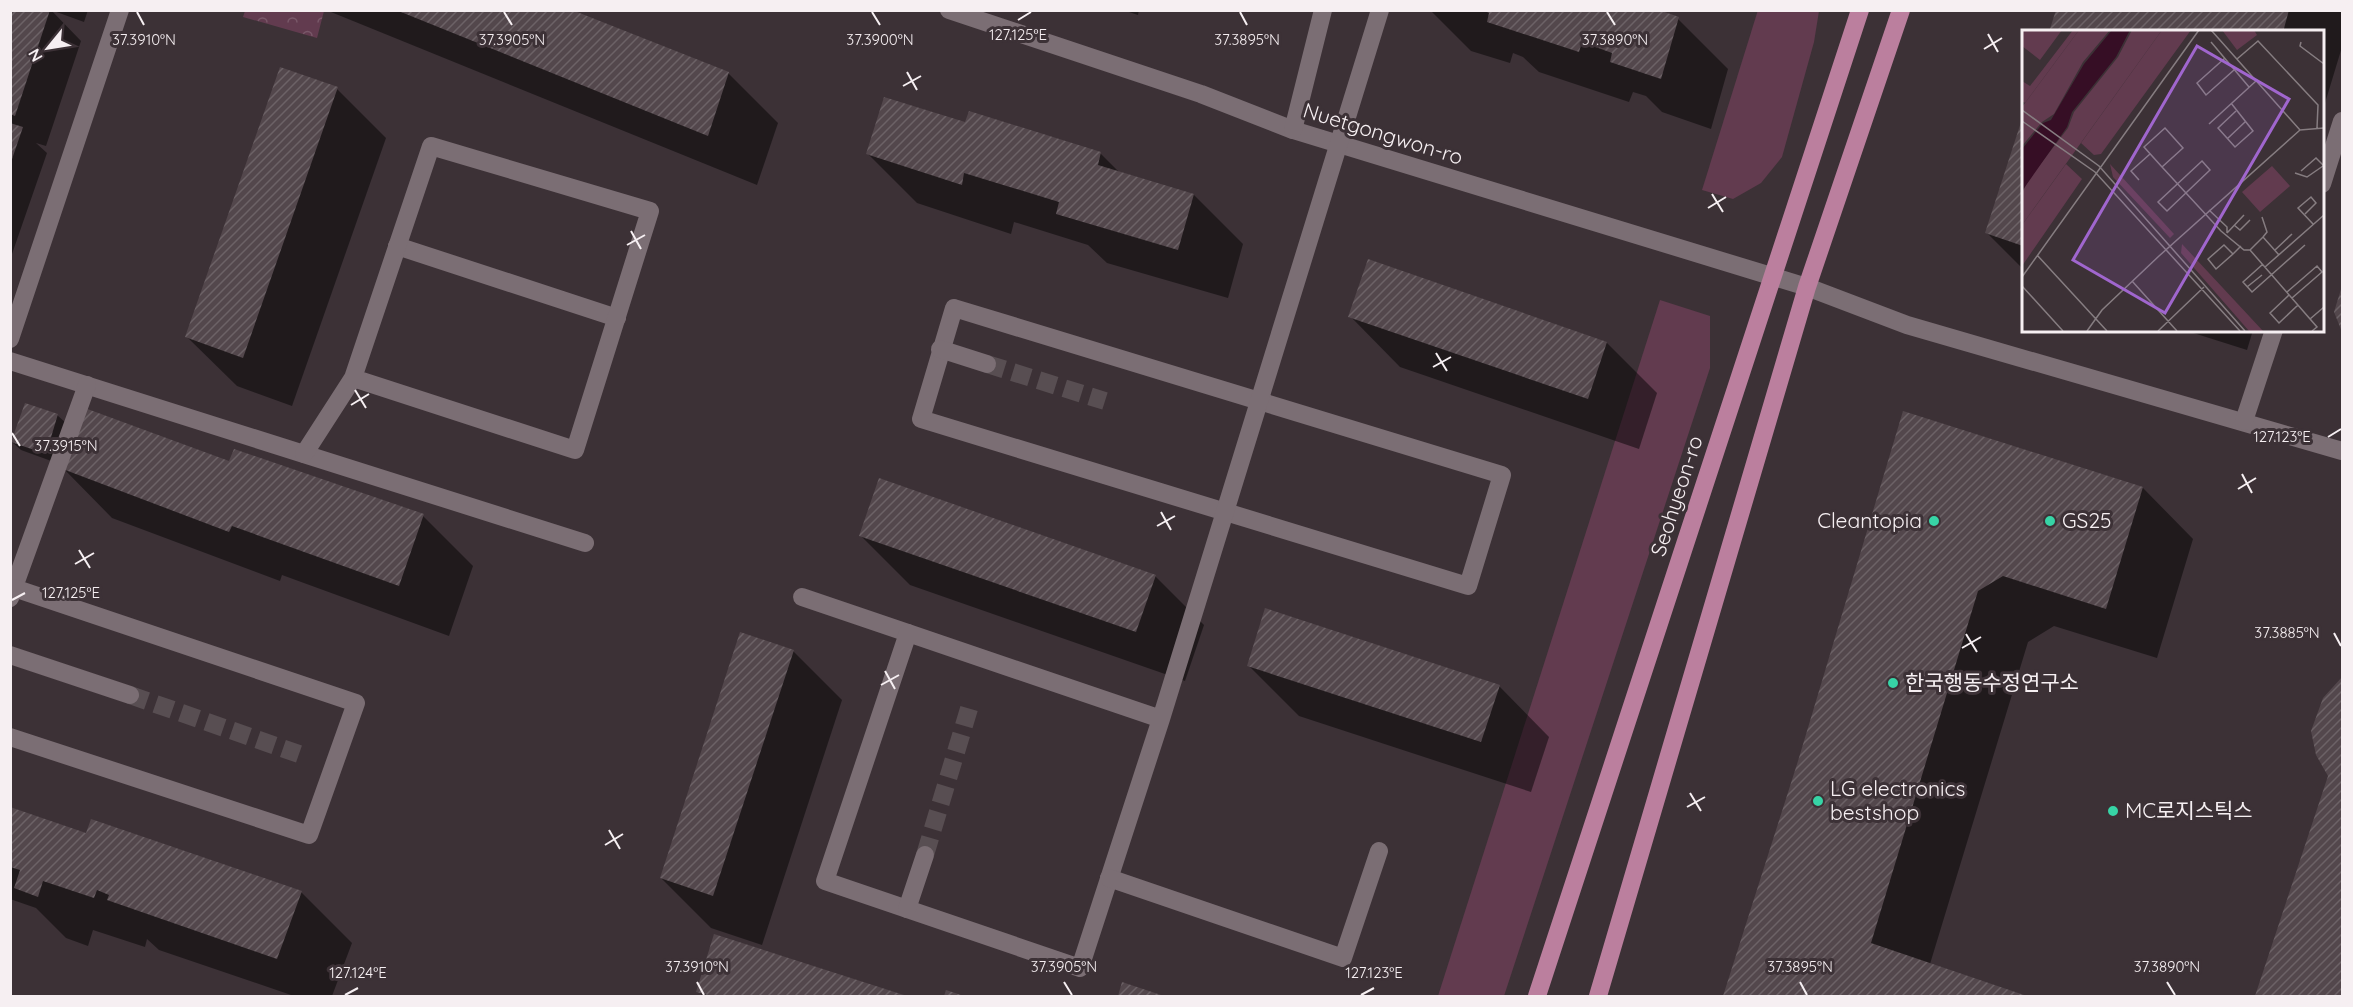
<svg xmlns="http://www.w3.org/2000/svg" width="2353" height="1007" viewBox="0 0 2353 1007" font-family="Quicksand,'Noto Sans KR',sans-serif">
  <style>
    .grass { fill: #623b4f }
    .park { fill: url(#park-crowns) }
    .shadow { fill: #0007 }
    .building { fill: url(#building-hatch) }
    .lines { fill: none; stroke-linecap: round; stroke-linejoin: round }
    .minor-tunnel { stroke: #584e52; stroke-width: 18; stroke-dasharray: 18 9; stroke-linecap: butt }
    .minor { stroke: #7b6e74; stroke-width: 18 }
    .major { stroke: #bb7f9e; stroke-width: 18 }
    .ticks { fill: none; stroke: #f6eff2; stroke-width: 2 }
    .poi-dot { fill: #37d4a6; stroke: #3c3136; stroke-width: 2 }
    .labels { text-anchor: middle; stroke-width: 6; stroke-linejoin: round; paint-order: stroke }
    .street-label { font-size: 21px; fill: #f6eff2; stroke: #3c3136 }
    .poi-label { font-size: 21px; fill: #f6eff2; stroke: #3c3136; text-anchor: start }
    .inset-road { fill: none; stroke: #867d81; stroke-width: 1.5 }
    .view { fill: #a066ce; fill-opacity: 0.15; stroke: #a066ce; stroke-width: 3 }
    .inset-edge { fill: none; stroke: #f6eff2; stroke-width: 3 }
    .ticks-label { font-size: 15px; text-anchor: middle; fill: #f6eff2; stroke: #3c3136; stroke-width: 6; stroke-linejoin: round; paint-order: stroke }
  </style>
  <defs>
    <pattern id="park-crowns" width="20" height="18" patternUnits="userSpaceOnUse" patternTransform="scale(1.5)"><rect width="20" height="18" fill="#623b4f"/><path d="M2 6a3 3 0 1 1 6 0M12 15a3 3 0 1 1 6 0" fill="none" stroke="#795869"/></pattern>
    <pattern id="building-hatch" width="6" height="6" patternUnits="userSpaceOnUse" patternTransform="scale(1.5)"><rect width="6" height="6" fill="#53474c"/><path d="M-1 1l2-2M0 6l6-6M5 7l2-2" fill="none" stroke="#6c6266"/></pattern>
  </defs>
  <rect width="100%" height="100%" fill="#3c3136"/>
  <g class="grass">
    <polygon points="1758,10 1819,11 1814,42 1782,157 1761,183 1733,199 1702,190"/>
    <polygon points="1660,300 1710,316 1710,368 1504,996 1438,996"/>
  </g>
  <polygon class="park" points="245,11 245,10 324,11 317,38 243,17"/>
  <g class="shadow">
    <polygon points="10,10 51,10 81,41 46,146 36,143 47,153 12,254"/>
    <polygon points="51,10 88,10 84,22"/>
    <polygon points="326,10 568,10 728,73 778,123 757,185"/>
    <polygon points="1123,10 1139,10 1138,15"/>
    <polygon points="1430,10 1654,10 1678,19 1728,69 1711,129 1662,112 1646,96 1633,92 1629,102 1539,72 1523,57 1513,53 1510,63 1471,51"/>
    <polygon points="2057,10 2342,10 2342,47 2322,113 2322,32 2051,32"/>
    <polygon points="337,89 386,138 292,406 237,386 187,337"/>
    <polygon points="970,113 1101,154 1120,173 1194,195 1243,244 1228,298 1107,263 1088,245 1014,222 1011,234 917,203 868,154 966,123"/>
    <polygon points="2023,119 2023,269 1987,233"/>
    <polygon points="2342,289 2342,331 2335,312"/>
    <polygon points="1350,316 1607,343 1657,393 1639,449 1400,367"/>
    <polygon points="2184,330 2253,330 2247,350"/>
    <polygon points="1904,413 2143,488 2193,539 2157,658 2054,626 2028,642 1930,964 2025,996 1725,996 1799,762"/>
    <polygon points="57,415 66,423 54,462 21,450 12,442"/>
    <polygon points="230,463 423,516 473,566 449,636 282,575 280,581 112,518 62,467"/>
    <polygon points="861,536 1155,576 1204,625 1185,681 910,585"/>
    <polygon points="793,651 842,700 762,945 711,928 661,878"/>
    <polygon points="1248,665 1499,686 1549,737 1531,792 1299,716"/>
    <polygon points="2342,679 2342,996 2256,996 2330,776 2325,699"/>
    <polygon points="10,809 87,835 92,821 301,892 352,943 332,996 294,996 159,950 147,939 145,947 93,930 88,946 66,938 36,908 10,899"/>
    <polygon points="715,936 903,996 703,996 698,991"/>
    <polygon points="1123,984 1161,996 1119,996"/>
  </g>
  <g class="building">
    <polygon points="10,10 50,10 15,116 10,114"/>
    <polygon points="396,10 572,10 729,72 708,136"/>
    <polygon points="1483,10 1659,10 1679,17 1661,79 1610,62 1612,53 1582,42 1579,52 1487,22 1489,13"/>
    <polygon points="2056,10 2289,10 2283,32 2049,32"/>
    <polygon points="280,67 338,87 243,358 185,337"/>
    <polygon points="884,97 965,122 969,111 1101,152 1098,165 1194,194 1178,250 1056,214 1059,202 964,173 962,185 866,154"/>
    <polygon points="2023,116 2023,246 1985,233"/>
    <polygon points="10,123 23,127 11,162 10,162"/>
    <polygon points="1368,259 1607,342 1588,399 1348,317"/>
    <polygon points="2342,286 2342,332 2334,312"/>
    <polygon points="25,403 58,414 46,454 11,442"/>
    <polygon points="82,407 229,461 234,449 424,514 399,586 232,526 229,532 60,468"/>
    <polygon points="1903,411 2143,487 2106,609 2003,576 1978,591 1871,943 2027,996 1723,996 1798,761"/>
    <polygon points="879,478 1156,575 1136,632 859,536"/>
    <polygon points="1265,608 1500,685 1481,742 1247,666"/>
    <polygon points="740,632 794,650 713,896 660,878"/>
    <polygon points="2342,677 2342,996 2255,996 2328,776 2316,755 2311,731 2323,698"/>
    <polygon points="10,807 86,833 91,819 302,891 277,959 107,900 109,895 97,890 94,898 43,881 38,897 14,888 20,870 10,867"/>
    <polygon points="714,934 907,996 711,996 696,992"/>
    <polygon points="1122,982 1164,996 1118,996"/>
    <polygon points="946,990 964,996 944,996"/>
  </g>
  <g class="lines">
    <g class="minor-tunnel">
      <polyline points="987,364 1105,401"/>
      <polyline points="130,695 299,754"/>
      <polyline points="925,855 971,702"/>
    </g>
    <g class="minor">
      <polyline points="949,10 1201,94 1293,130 1807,287 1907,325 2342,451"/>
      <polyline points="1293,130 1323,10"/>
      <polyline points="2322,184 2342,121"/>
      <polyline points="397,246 617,318"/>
      <polygon points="954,308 1502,475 1468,586 921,419"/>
      <polyline points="10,339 120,10"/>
      <polyline points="940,349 987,364"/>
      <polyline points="10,361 585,543"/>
      <polyline points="2244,421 2274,330"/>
      <polyline points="304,454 353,378 431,146 650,211 575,450 353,378"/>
      <polyline points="802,597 908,633"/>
      <polyline points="10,598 87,385"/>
      <polyline points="10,655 130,695"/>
      <polyline points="1161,719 908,633 825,881 1080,968 1161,719 1380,10"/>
      <polyline points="10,737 309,835 356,703 14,588"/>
      <polyline points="1109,878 1343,958 1379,851"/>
      <polyline points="907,909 925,855"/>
    </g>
    <g class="major">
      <polyline points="1537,996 1860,10"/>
      <polyline points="1598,996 1807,287 1901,10"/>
    </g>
  </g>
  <path class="ticks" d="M137 12 144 25M504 12 512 25M872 12 880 25M1240 12 1247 25M1607 12 1615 25M1018 20 1031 12M1988 34 1998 52M1984 49 2002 38M907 72 917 90M903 86 921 76M1712 194 1723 212M1708 208 1726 197M631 231 641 249M627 245 645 235M1436 353 1447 371M1433 367 1451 357M355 390 366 408M351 405 369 394M12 433 20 446M2328 437 2341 429M2242 474 2252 493M2238 489 2256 478M1161 512 1171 530M1157 526 1175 516M79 550 90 568M75 564 94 553M12 600 25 593M2334 633 2341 646M1966 634 1977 652M1962 648 1981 637M885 671 895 689M881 685 899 675M1690 793 1701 811M1687 807 1705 797M609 830 620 849M605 845 623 834M697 982 704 995M1064 982 1072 995M1800 982 1807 995M2167 982 2175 995M345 995 358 988M1361 995 1374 988"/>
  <g class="poi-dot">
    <circle cx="1934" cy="521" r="6"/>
    <circle cx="2050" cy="521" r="6"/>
    <circle cx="1893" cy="683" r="6"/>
    <circle cx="1818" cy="801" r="6"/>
    <circle cx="2113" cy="811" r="6"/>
  </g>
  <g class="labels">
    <g class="street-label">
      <text transform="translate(1383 134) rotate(17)" y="7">Nuetgongwon-ro</text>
      <text transform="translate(1677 496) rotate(-72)" y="7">Seohyeon-ro</text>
    </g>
    <g class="poi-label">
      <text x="1922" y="528" text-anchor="end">Cleantopia</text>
      <text x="2062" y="528">GS25</text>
      <text x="1905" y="690">한국행동수정연구소</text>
      <text x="1830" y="796">LG electronics<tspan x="1830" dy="24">bestshop</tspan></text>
      <text x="2125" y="818">MC로지스틱스</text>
    </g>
  </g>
  <g transform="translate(2022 30)">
    <rect width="302" height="302" fill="#3c3136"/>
    <path d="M0 0H40L18 30 0 16ZM57 0H88L61 32 32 84 20 92 0 116V77ZM110 0H140L0 195V163L7 149 46 98 52 82 96 27ZM88 134 152 204 148 208 91 147ZM160 214 241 301H227L159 223Z" fill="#623b4f"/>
    <path d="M51 0H57L3 73 0 71V51L8 56ZM140 0H169L79 124 72 125 59 113ZM44 134 60 149 0 236V195Z" fill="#623b4f"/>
    <path d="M200 0H232L235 5 215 20ZM250 136 268 156 238 182 220 162Z" fill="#623b4f"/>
    <path d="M90 0H108L94 27 50 82 45 97 0 161V119L21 93 29 90 62 34Z" fill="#360e25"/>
    <path class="inset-road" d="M189 0 278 100 302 98M189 12 227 57M279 12 278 16 302 34M203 28 175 53 184 65 212 40M215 29 236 11 296 75 295 98M209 73 231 101 213 117 196 98 214 81M0 80 77 136 223 301M0 91 73 142 218 301M187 94 234 51M205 109 223 92M180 131 188 140 145 181 136 172ZM140 137 161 118 143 98 122 117 140 137 199 201 222 220H228L295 297 290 301M279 141 294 128 302 136M273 143 285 147 301 136M117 150 109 141 128 124M187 180 205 197V203M283 184 294 173 289 167 276 178 291 194M240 187 245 202 241 207M212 195 218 200 228 190M205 203 222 185M228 220 241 207 257 225M253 220 270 204M211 224 202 215 186 229 194 239 211 224 219 216M15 225 85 301M241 234 221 252 230 262 283 215M243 237 302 185M0 247 177 0M110 251 155 301M0 256 41 301M225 257 240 245M265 262 295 236 300 242 270 268M267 265 248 283 257 293 276 275M288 289 302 277M65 301 80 280 137 226 278 100M136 301 182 257"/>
    <path class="view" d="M175 16 267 69 143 283 51 230Z"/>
    <rect width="302" height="302" class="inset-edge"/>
  </g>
  <g class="ticks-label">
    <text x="1018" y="40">127.125°E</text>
    <text x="144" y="45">37.3910°N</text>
    <text x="512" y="45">37.3905°N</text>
    <text x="880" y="45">37.3900°N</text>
    <text x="1247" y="45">37.3895°N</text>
    <text x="1615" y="45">37.3890°N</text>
    <text x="2282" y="442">127.123°E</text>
    <text x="66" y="451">37.3915°N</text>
    <text x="71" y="598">127.125°E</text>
    <text x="2287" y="638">37.3885°N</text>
    <text x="697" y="972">37.3910°N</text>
    <text x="1064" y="972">37.3905°N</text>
    <text x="1800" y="972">37.3895°N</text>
    <text x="2167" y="972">37.3890°N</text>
    <text x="358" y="978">127.124°E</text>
    <text x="1374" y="978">127.123°E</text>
  </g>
  <rect width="2353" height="1007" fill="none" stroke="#f6eff2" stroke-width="24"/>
  <g transform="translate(48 48) rotate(240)" stroke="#3c3136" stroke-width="4.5" paint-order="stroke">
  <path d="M0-4.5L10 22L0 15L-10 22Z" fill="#f6eff2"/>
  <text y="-9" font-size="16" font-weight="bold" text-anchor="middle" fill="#f6eff2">N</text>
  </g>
</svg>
